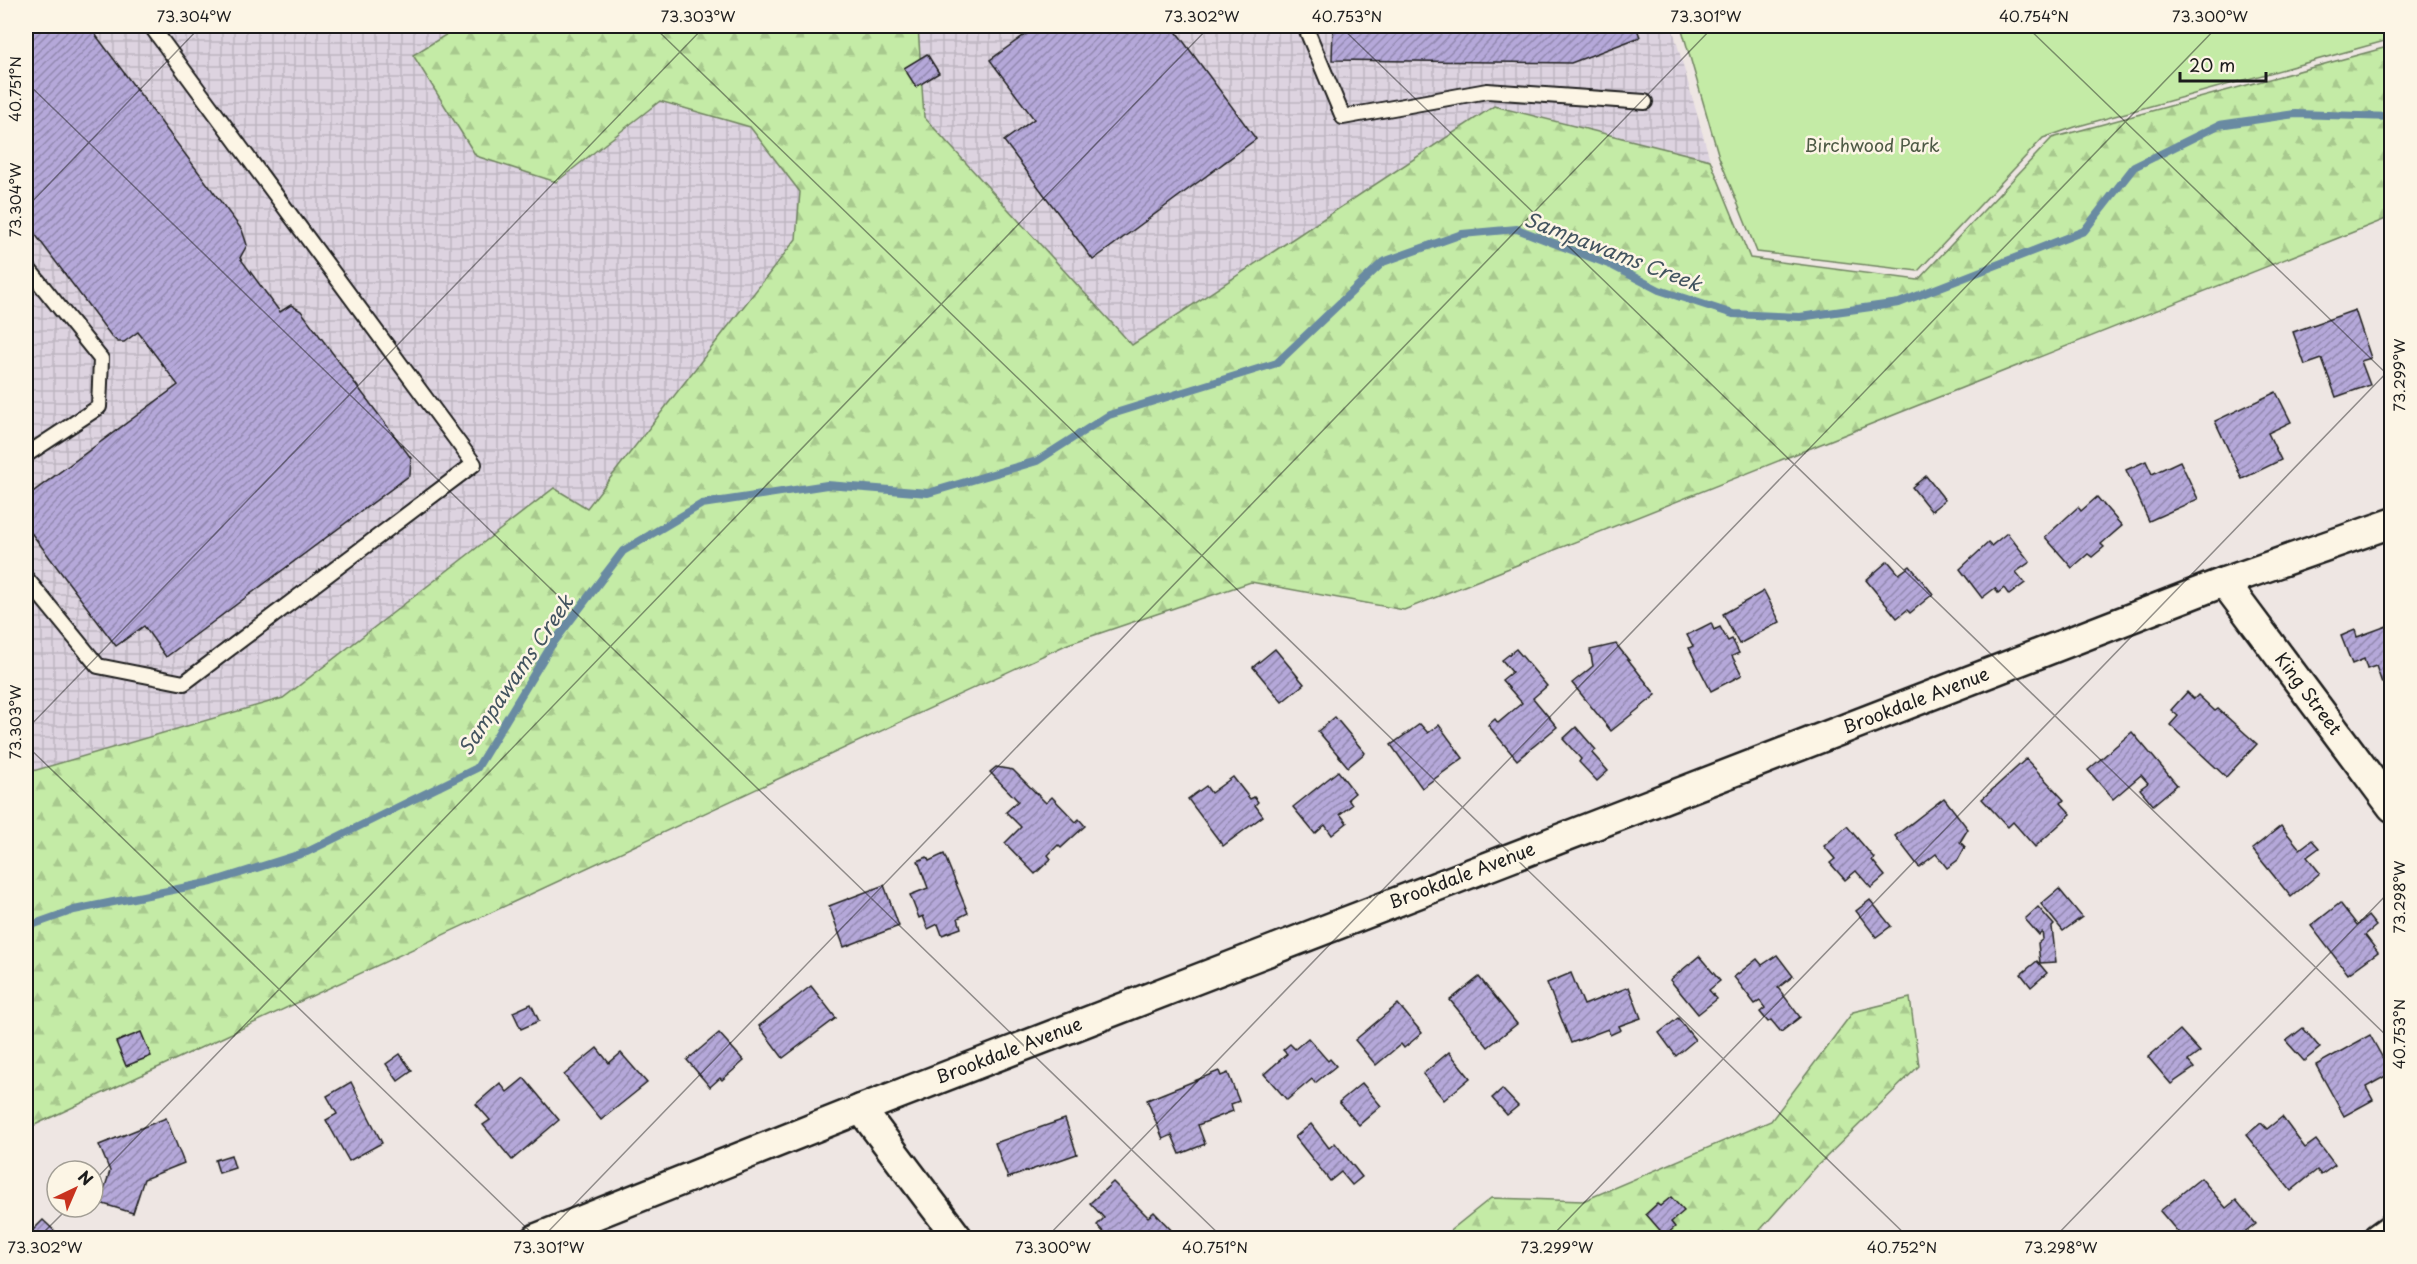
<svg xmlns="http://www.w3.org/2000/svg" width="2417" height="1264" viewBox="0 0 2417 1264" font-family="'Playpen Sans',sans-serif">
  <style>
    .industrial { fill: url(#industrial-grid) }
    .forest { fill: url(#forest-firs); stroke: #708461; stroke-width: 1.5 }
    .green { fill: #c4eba6; stroke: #708461; stroke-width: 1.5 }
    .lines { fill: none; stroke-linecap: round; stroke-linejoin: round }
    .stream { stroke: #698aa2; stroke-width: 8 }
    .building { fill: url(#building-hatch); stroke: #1c1c1c; stroke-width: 1.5 }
    .service-casing { stroke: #1c1c1c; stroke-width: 18 }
    .minor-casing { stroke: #1c1c1c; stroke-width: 33 }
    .service { stroke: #fcf5e5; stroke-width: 14 }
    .minor { stroke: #fcf5e5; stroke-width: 28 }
    .ticks { fill: none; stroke: #1c1c1c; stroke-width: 1.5; stroke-opacity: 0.45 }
    .labels { text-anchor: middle; stroke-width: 5; stroke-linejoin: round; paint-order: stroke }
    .park-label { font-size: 18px; fill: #4e5a45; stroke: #fcf5e5 }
    .street-label { font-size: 18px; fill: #1c1c1c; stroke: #fcf5e5 }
    .water-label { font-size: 20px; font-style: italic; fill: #42535f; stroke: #fcf5e5 }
    .neatline { fill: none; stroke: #1c1c1c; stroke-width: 2 }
    .ticks-label { font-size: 15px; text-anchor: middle; fill: #1c1c1c }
  </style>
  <defs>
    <pattern id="industrial-grid" width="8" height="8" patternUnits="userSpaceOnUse" patternTransform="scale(1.5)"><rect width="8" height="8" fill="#ddd3e0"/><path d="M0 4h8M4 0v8" fill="none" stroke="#bdb5c0"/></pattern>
    <pattern id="forest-firs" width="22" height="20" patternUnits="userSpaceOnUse" patternTransform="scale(1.5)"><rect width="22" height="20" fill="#c4eba6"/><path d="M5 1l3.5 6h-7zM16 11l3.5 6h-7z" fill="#a8c98e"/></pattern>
    <pattern id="building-hatch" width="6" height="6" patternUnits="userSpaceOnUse" patternTransform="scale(1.5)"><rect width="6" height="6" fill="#b5a8d9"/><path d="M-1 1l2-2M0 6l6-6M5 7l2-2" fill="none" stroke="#9288af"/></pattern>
  </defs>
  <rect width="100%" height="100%" fill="#eee6e3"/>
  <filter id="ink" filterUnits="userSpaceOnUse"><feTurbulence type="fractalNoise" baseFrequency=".0167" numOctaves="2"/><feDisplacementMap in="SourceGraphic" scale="12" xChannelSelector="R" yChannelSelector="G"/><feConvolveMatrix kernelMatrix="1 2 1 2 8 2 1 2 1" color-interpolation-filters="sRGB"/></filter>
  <g filter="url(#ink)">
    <g class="industrial">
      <polygon points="26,26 460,26 413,56 476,156 556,182 660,101 749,127 800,192 796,239 587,508 554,488 283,698 26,773"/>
      <polygon points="918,26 1672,26 1710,160 1494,106 1131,345 924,117"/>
    </g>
    <g class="forest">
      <polygon points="460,26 918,26 924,117 1132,345 1494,106 1710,160 1750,258 1918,280 2052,138 2391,46 2391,217 1404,610 1251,582 1068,644 26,1129 26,773 283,698 554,488 587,508 796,239 800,192 750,127 660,101 556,182 476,156 413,55"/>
      <polygon points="1910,998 1919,1066 1816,1167 1753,1238 1441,1238 1491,1198 1583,1201 1771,1121 1853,1012"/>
    </g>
    <polygon class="green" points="1681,26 2391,26 2392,39 2075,127 2043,138 1918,271 1757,252 1719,157"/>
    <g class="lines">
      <polyline class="stream" points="26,927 74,910 212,882 307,852 477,768 551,646 623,551 702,504 827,485 928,493 1037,461 1109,415 1277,363 1383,262 1462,234 1517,229 1611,265 1659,290 1733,314 1800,317 1899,303 2084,231 2134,167 2219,125 2295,114 2392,117"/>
    </g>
    <g class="building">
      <polygon points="26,26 89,26 242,230 247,245 240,258 280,312 291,305 301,311 411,458 410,475 166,657 144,626 116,646 26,526 26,497 178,385 138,332 124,342 118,342 112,337 26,222"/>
      <polygon points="1037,26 1172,26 1256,139 1093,260 1004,141 1034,119 990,60"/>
      <polygon points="1333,26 1636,26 1640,37 1571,63 1332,60"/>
      <polygon points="927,54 939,73 916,87 904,68"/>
      <polygon points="2355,310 2371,358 2361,361 2370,385 2336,397 2322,359 2305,365 2293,332"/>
      <polygon points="2276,392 2291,422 2268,433 2281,460 2242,479 2215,421"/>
      <polygon points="2146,461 2152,474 2180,461 2198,499 2149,521 2126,470"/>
      <polygon points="1926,476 1945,500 1931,511 1912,487"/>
      <polygon points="2097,497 2122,526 2101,544 2104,547 2092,557 2088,554 2072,568 2045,537 2078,507 2081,511"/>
      <polygon points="2007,533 2030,562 2016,572 2025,583 2009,595 2004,588 1998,593 1995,588 1982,598 1960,569 1988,543 1991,546"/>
      <polygon points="1888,561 1899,574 1910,566 1933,594 1910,613 1907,610 1897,618 1866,580"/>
      <polygon points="1764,591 1780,622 1739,644 1723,614"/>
      <polygon points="1711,623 1714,630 1720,627 1728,641 1732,639 1739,653 1732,656 1742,675 1711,691 1689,648 1693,646 1687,635"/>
      <polygon points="2392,624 2392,679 2382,683 2376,666 2367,669 2364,659 2352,664 2341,636 2355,630 2357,637"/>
      <polygon points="1616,644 1656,695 1611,731 1572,683 1593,666 1590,650"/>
      <polygon points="1275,649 1304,684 1282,702 1253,667"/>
      <polygon points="1516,649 1547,686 1533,698 1557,727 1517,760 1488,725 1495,719 1498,723 1522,703 1502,680 1512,672 1502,660"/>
      <polygon points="2187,692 2194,699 2198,695 2215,711 2218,709 2257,744 2226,777 2170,725 2178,716 2171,710"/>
      <polygon points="1335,717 1365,753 1348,767 1318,731"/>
      <polygon points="1420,724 1428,733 1439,725 1463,758 1422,788 1391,745"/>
      <polygon points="1576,727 1596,750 1592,753 1608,771 1597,781 1579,762 1581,759 1563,739"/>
      <polygon points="2132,732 2177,785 2153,805 2140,789 2148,783 2141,775 2113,799 2088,770"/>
      <polygon points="2026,759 2064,800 2061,803 2071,814 2035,847 2013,822 2008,827 1982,799"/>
      <polygon points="996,767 1013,770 1046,803 1052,797 1076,822 1079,819 1085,826 1061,848 1058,845 1048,855 1051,859 1035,874 1005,843 1021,827 1006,812 1018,801 990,772"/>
      <polygon points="1338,771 1355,793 1348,799 1352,805 1340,814 1347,823 1332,835 1325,825 1315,834 1293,807"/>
      <polygon points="1233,777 1250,799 1254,797 1258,802 1255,805 1263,816 1223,846 1188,799 1206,786 1211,793"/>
      <polygon points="1944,798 1968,829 1960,842 1965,847 1958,860 1947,868 1936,854 1919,867 1895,836"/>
      <polygon points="1847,826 1874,858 1872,860 1885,876 1871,888 1856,871 1845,880 1830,863 1835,859 1824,846"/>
      <polygon points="2281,826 2300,849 2312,840 2319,848 2307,857 2320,873 2291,897 2252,849"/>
      <polygon points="944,854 968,913 958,918 961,928 942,935 938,924 928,929 923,916 919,918 910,895 928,888 918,861 927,857 929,861"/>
      <polygon points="884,885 899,926 844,947 829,906"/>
      <polygon points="2059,889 2082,917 2063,931 2041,904"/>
      <polygon points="1870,900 1891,926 1876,937 1856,911"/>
      <polygon points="2340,903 2357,925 2368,916 2376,926 2365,935 2378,952 2348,974 2311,926"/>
      <polygon points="2038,907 2054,925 2052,927 2056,962 2040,963 2038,943 2043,939 2042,932 2039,935 2025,919"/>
      <polygon points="1777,955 1793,976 1778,988 1800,1017 1781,1032 1771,1020 1768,1022 1760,1012 1765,1008 1760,1001 1755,1004 1734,977 1757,959 1762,965"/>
      <polygon points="1699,956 1720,981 1709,990 1717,999 1698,1014 1670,980"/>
      <polygon points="2037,961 2047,973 2031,987 2021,974"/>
      <polygon points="1571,973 1584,1005 1629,987 1641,1018 1619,1026 1621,1030 1610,1035 1608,1029 1571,1043 1547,983"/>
      <polygon points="1479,977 1517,1024 1488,1047 1450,1000"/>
      <polygon points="811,986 836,1018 783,1058 759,1026"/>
      <polygon points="531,1004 539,1021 521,1029 513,1012"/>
      <polygon points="1398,1004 1422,1033 1404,1048 1401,1044 1376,1065 1355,1040"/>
      <polygon points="1678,1018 1695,1040 1676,1056 1659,1033"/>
      <polygon points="2303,1028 2320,1048 2304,1061 2286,1041"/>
      <polygon points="2180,1030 2200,1052 2188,1061 2194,1068 2171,1084 2148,1057"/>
      <polygon points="141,1032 151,1056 126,1066 116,1042"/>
      <polygon points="719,1033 744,1061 722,1080 720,1078 710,1087 687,1060"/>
      <polygon points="2370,1035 2391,1073 2366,1087 2373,1100 2344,1116 2316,1065"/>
      <polygon points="1308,1038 1328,1061 1330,1059 1336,1066 1315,1083 1312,1079 1287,1100 1264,1074 1287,1054 1283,1050 1290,1044 1295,1049"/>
      <polygon points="597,1048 609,1063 621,1053 647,1083 601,1120 564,1075"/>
      <polygon points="1449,1052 1470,1078 1444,1100 1423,1074"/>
      <polygon points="400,1054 412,1071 398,1081 386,1064"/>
      <polygon points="1219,1071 1221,1076 1228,1073 1239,1101 1231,1104 1233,1111 1198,1125 1205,1144 1180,1154 1172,1135 1163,1139 1147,1100"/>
      <polygon points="524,1078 559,1120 512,1160 483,1125 490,1120 476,1104 500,1083 507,1092"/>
      <polygon points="351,1082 382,1143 349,1161 326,1120 337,1114 327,1096"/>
      <polygon points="1362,1083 1381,1106 1359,1125 1339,1102"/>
      <polygon points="1502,1089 1518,1106 1507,1115 1492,1098"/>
      <polygon points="2282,1117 2305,1148 2316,1140 2335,1165 2321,1175 2317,1170 2291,1191 2246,1135 2261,1123 2267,1129"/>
      <polygon points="166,1118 184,1163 144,1179 133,1213 100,1203 110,1171 99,1145"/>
      <polygon points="1065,1119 1077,1154 1008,1178 995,1143"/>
      <polygon points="1311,1124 1329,1148 1335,1143 1362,1177 1352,1185 1341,1172 1330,1181 1295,1137"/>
      <polygon points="231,1155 235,1168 219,1173 215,1160"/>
      <polygon points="2201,1178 2226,1208 2236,1200 2256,1224 2238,1238 2183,1238 2160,1211"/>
      <polygon points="1113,1182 1148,1217 1154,1212 1175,1234 1170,1238 1109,1238 1097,1225 1104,1218 1090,1203"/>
      <polygon points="1671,1197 1684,1211 1671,1222 1675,1227 1665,1236 1646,1214 1657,1204 1660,1206"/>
      <polygon points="43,1220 62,1238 40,1238 32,1231"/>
    </g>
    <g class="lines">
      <g class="service-casing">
        <g id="service">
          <polyline points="1305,26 1343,117 1487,91 1645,102"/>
          <polyline points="26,266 101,359 99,407 26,455"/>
          <polyline points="26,578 98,666 184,683 474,464 151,26"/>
        </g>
      </g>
      <g class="minor-casing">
        <g id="minor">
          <polyline points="2224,582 2392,807"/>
          <polyline points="861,1109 958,1238"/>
          <polyline points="537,1238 861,1109 2224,582 2392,523"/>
          <polyline points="2378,1238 2392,1228"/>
        </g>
      </g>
      <use href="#service" class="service"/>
      <use href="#minor" class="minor"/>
    </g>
  </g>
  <path class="ticks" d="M653 26 1909 1238M1340 26 2392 1041M2026 26 2392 379M26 82 1223 1238M26 208 201 26M26 730 705 26M26 745 537 1238M93 1182 1210 26M38 1238 69 1207M542 1238 1714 26M1046 1238 2218 26M1550 1238 2392 367M2054 1238 2392 889"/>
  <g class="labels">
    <g class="park-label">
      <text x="1872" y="152">Birchwood Park</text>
    </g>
    <g class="street-label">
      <text transform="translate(2308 694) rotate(53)" y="6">King Street</text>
      <text transform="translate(1916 701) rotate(-21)" y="6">Brookdale Avenue</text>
      <text transform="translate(1462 876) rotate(-21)" y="6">Brookdale Avenue</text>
      <text transform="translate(1009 1051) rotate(-21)" y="6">Brookdale Avenue</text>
    </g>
    <g class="water-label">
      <text transform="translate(1613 252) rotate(21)" y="7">Sampawams Creek</text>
      <text transform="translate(516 675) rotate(-56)" y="7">Sampawams Creek</text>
    </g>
  </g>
  <rect width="2417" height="1264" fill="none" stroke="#fcf5e5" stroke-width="66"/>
  <g transform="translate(75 1189) rotate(44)"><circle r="28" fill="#fcf5e5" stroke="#a29e95" stroke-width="1.5"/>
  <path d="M0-4.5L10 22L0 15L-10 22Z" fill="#c8321e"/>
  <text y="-9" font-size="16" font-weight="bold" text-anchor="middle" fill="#1c1c1c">N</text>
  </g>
  <path d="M2180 72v9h86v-9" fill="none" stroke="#1c1c1c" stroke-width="3"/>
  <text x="2189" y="72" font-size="18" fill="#1c1c1c" stroke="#fcf5e5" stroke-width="4.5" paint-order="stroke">20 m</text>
  <rect x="33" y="33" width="2351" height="1198" class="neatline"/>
  <g class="ticks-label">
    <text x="194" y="22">73.304°W</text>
    <text x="698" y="22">73.303°W</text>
    <text x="1202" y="22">73.302°W</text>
    <text x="1347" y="22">40.753°N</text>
    <text x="1706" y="22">73.301°W</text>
    <text x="2034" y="22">40.754°N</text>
    <text x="2210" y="22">73.300°W</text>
    <text transform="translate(16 89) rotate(-90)" y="5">40.751°N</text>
    <text transform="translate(16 200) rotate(-90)" y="5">73.304°W</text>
    <text transform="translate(2400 375) rotate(-90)" y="5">73.299°W</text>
    <text transform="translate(16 722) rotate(-90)" y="5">73.303°W</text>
    <text transform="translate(2400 897) rotate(-90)" y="5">73.298°W</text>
    <text transform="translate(2400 1034) rotate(-90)" y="5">40.753°N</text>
    <text x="45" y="1253">73.302°W</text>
    <text x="549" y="1253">73.301°W</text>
    <text x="1053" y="1253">73.300°W</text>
    <text x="1215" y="1253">40.751°N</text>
    <text x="1557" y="1253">73.299°W</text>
    <text x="1902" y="1253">40.752°N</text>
    <text x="2061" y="1253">73.298°W</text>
  </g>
</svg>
